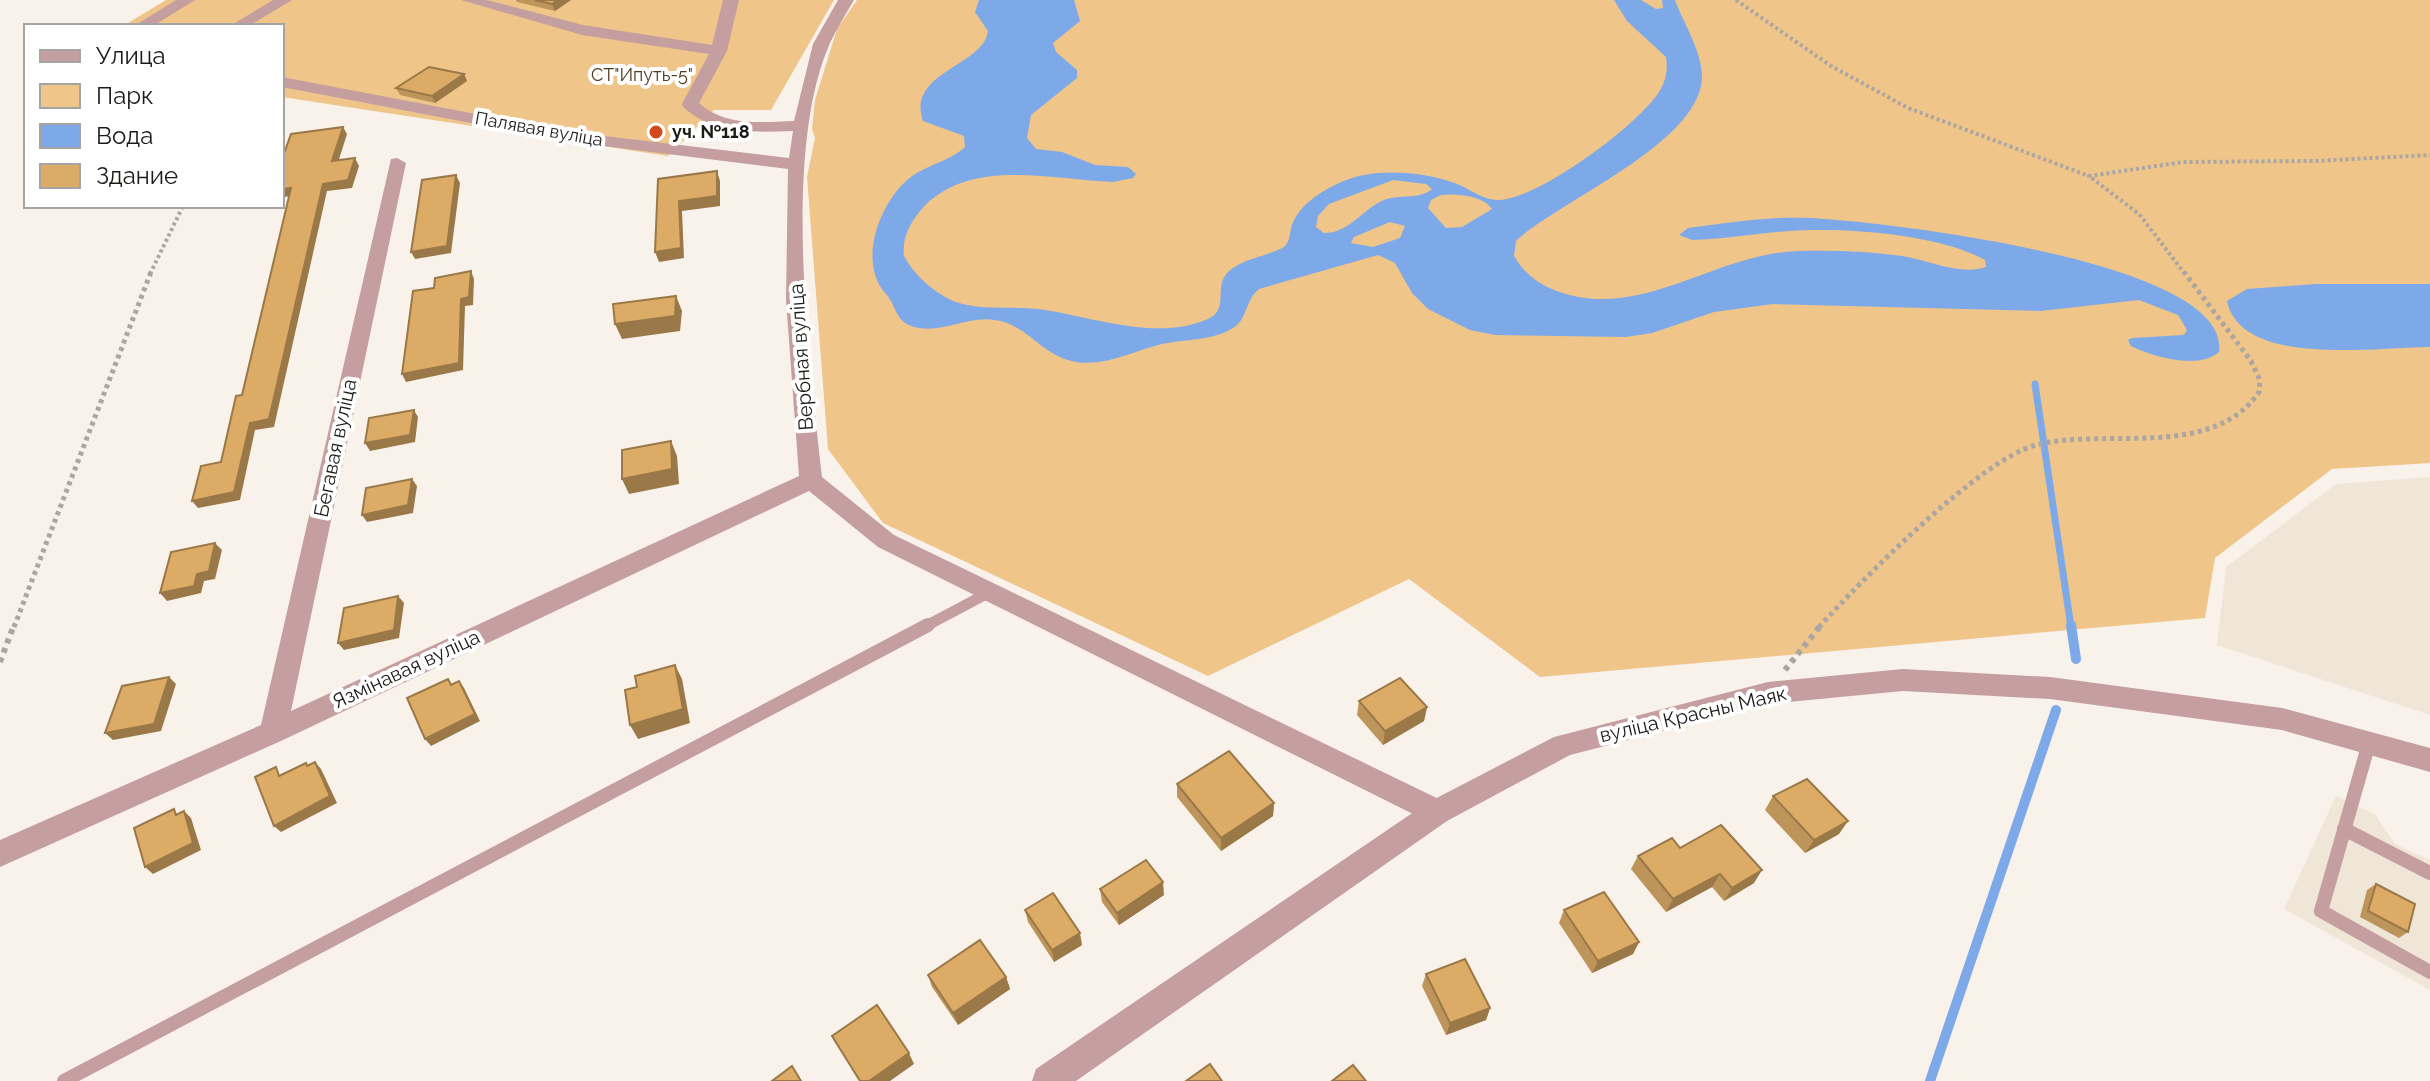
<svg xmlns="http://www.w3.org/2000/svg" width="2430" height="1081" viewBox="0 0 2430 1081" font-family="Raleway,sans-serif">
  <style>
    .built { fill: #f0e6d8 }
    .green { fill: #efc58a }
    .water { fill: #7ea9e8; fill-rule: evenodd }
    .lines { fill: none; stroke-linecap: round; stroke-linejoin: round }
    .stream-far1 { stroke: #7ea9e8; stroke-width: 7 }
    .stream { stroke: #7ea9e8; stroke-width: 10 }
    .path-far2 { stroke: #aba6a1; stroke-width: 4; stroke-dasharray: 3 3; stroke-linecap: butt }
    .path-far1 { stroke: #aba6a1; stroke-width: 5; stroke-dasharray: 4 4; stroke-linecap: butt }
    .path { stroke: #aba6a1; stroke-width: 6; stroke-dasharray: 5 5; stroke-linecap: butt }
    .service-far1 { stroke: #c59ea0; stroke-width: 11 }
    .service { stroke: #c59ea0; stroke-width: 14 }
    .minor { fill: #c59ea0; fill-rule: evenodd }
    .tertiary { fill: #c59ea0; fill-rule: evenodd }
    .wall { fill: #bd9459 }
    .shaded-wall { fill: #9a7848 }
    .building { fill: #dcac67; stroke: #9a7848; stroke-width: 2 }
    .poi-dot { fill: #d0481b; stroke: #fff; stroke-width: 3 }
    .labels { text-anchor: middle; stroke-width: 8; stroke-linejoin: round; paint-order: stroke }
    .far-park-label { font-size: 18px; fill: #503b1d; stroke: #fff }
    .far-street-label { font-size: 18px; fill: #1d1b18; stroke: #fff }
    .far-poi-label { font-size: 18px; font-weight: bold; fill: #1d1b18; stroke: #fff; text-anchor: start }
    .street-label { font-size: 20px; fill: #1d1b18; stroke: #fff }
  </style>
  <rect width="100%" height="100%" fill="#f8f2eb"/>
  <g class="built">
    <polygon points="2430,477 2430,715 2217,645 2226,567 2336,484"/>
    <polygon points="2336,796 2375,814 2395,844 2430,860 2430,990 2284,909"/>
  </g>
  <g class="green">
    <polygon points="166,0 834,0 771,110 714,110 668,156 282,97 282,26 123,26"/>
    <polygon points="857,0 2430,0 2430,463 2332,469 2215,558 2205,618 1540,677 1409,579 1208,676 883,523 828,449 807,177 815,138 812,129 815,100 837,29"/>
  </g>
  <g class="water">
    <path d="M979 0H1074L1080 21 1053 43 1056 52 1077 70V78L1031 115 1027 138 1036 149 1062 152 1095 165 1128 167 1136 174 1133 178 1113 182C1051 180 967 156 920 211 909 225 902 239 904 256 914 275 933 292 953 301 979 311 1011 306 1038 309 1091 316 1155 342 1208 319 1230 309 1213 287 1228 272 1243 258 1266 257 1284 247 1291 240 1289 234 1292 225 1300 201 1335 182 1359 176 1389 169 1426 173 1455 183 1471 189 1483 201 1500 200 1540 198 1638 125 1659 92 1666 81 1668 70 1666 57L1627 21 1614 0H1641L1656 9 1663 8 1662 0H1675C1683 22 1702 52 1702 76 1702 143 1558 201 1516 241L1514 256C1531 286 1564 297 1597 299 1667 301 1724 254 1798 251 1833 250 1868 251 1902 256 1928 260 1961 276 1986 267L1985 260C1940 234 1842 227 1790 231 1757 233 1725 239 1692 240L1679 235 1688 228C1728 223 1769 216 1810 218 1875 221 2233 260 2219 352 2198 370 2153 357 2131 346L2128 340 2132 338 2184 335 2187 330 2178 315 2139 300 2040 311 1773 304 1714 312 1652 333 1626 337 1495 335 1470 330 1428 309 1412 293 1395 263 1378 255 1259 289C1245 300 1248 319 1233 328 1212 341 1185 339 1162 344 1132 351 1100 370 1068 360 1040 352 1025 324 995 320 967 315 939 336 911 326 895 320 896 305 886 294 856 261 881 199 912 176 929 164 950 161 965 147L964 136 923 121C906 72 984 66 988 31L975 12ZM1393 180 1426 184 1432 189C1420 200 1399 194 1384 200 1362 209 1350 233 1324 233L1316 227 1318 216 1329 204ZM1441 195C1457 193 1484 196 1492 209L1462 227 1446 228 1428 208 1431 200ZM1390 222 1405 226 1400 238 1373 247 1351 243 1354 237Z"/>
    <path d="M2315 284H2430V347C2377 347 2241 368 2227 301L2247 289Z"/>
  </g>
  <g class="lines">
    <polyline class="stream-far1" points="2035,384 2071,627"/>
    <g class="stream">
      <polyline points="2071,625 2076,659"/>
      <polyline points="1930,1081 2056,710"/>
    </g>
    <g class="path-far2">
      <polyline points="1736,0 1831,66 1908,108 2089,176"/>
      <polyline points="150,274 183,206"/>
      <polyline points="2185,274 2139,214 2089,176 2183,162 2315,161 2430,155"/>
    </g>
    <g class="path-far1">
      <polyline points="14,627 151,272"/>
      <path d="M1819 627C1861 581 1979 460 2036 445 2103 427 2212 461 2259 392L2260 380 2251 361 2184 272"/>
    </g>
    <g class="path">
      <polyline points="0,662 14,625"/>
      <polyline points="1785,670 1821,625"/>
    </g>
    <polyline class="service-far1" points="924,627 992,591"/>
    <g class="service">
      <polyline points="2369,743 2321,911 2430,972"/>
      <polyline points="2344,829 2430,873"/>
      <polyline points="64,1081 928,625"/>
    </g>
    <g class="minor">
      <polygon points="176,0 195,0 153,26 134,26"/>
      <polygon points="273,0 292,0 249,26 230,26"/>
      <path d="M461 0H487L583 25 712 45 723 0H739L727 51 699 103C726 127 761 122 794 121L813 44 838 0H854C846 14 837 28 830 43 782 151 809 358 822 477L894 535 1447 803 1451 812 1447 821 1437 824 1427 821 878 547 809 491 283 740 0 867V840L261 725 391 159 397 158 406 163 291 711 799 476 786 300 788 169 571 142 282 87V77L571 132 789 158 793 131C754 132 715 135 684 108L682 104 709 54 582 35Z"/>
    </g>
    <polygon class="tertiary" points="1903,669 2050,677 2282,708 2430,748 2430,772 2282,730 2050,699 1903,691 1768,704 1570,755 1447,821 1076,1081 1032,1081 1036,1069 1427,803 1554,737 1768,682"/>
  </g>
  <g class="wall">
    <polygon points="516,0 571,0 555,11 517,2"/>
    <polygon points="464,74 467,81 435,103 400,95 396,88"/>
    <polygon points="1359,701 1427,707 1424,721 1383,745 1357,715"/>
    <polygon points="1177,784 1274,803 1273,816 1221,851 1177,797"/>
    <polygon points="1773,796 1839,834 1805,853 1765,810"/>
    <polygon points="1680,848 1754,883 1724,901 1712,887 1666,912 1631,869 1638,856"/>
    <polygon points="2376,884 2408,932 2399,938 2360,917 2367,890"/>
    <polygon points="1100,889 1164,895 1119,925 1102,902"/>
    <polygon points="1025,910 1082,945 1054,962 1028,922"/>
    <polygon points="1564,910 1639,942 1633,954 1592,973 1559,923"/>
    <polygon points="1426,974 1490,1008 1486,1020 1446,1035 1422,986"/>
    <polygon points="928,975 1006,977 1010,989 958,1025 932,987"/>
  </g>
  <g class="shaded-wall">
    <polygon points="558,0 571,0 555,11 552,4"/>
    <polygon points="464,74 467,81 435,103 432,96"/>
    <polygon points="343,127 347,134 336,169 332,161"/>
    <polygon points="355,158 359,166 352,188 327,191 274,427 255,430 240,500 198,508 192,501 250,423 323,184"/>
    <polygon points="717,171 720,181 720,206 682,211 684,258 659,262 655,252 679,201"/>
    <polygon points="456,175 460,183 451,253 415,259 411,252"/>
    <polygon points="291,188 295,196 282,197 282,189"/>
    <polygon points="471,271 474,279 473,305 465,306 463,370 406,382 402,374 461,299"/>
    <polygon points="676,296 682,311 680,331 622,339 615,324"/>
    <polygon points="414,410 418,417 415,442 370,451 365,443"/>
    <polygon points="671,441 677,456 679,484 629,494 622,479"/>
    <polygon points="412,479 417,486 413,513 367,522 362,515"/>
    <polygon points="215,543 222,550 215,579 204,581 201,593 167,601 160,593 197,574"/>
    <polygon points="398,596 404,603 399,638 344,650 338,643"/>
    <polygon points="675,665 682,679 690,723 638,739 630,725"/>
    <polygon points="169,677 176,684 161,731 113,740 105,733"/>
    <polygon points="459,681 464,688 480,721 431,746 425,739"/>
    <polygon points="1427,707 1424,721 1383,745 1385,731"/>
    <polygon points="315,762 321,769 337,803 281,832 274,826"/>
    <polygon points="1274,803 1273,816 1221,851 1221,838"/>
    <polygon points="184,811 191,818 201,850 153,874 145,867"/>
    <polygon points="1848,821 1839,834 1805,853 1814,840"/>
    <polygon points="1762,870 1754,883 1724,901 1732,888"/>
    <polygon points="1720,874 1712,887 1666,912 1673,899"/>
    <polygon points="1163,882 1164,895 1119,925 1117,913"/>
    <polygon points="1080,933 1082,945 1054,962 1052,950"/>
    <polygon points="1639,942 1633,954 1592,973 1598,961"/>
    <polygon points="1006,977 1010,989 958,1025 953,1013"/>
    <polygon points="1490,1008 1486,1020 1446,1035 1450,1023"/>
    <polygon points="909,1053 914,1064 890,1081 869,1081"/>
  </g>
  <g class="building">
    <polygon points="535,0 558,0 552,4"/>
    <polygon points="429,67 464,74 432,96 396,88"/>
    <polygon points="343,127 332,161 355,158 348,180 323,184 269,419 250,423 234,492 192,501 201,466 221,462 236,396 242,395 291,188 282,189 282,159 291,134"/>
    <polygon points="717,171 717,196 679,201 681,248 655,252 658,179"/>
    <polygon points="456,175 447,246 411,252 422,180"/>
    <polygon points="471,271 469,297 461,299 459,363 402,374 413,291 434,288 435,278"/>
    <polygon points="676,296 675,316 615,324 613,304"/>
    <polygon points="414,410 410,435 365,443 369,418"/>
    <polygon points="671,441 672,469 622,479 622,450"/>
    <polygon points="412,479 408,505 362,515 366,488"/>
    <polygon points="215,543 209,571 197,574 194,586 160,593 171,552"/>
    <polygon points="398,596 394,630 338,643 344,608"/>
    <polygon points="675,665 683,709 630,725 625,690 637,687 635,676"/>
    <polygon points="169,677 154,724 105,733 122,686"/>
    <polygon points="1400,678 1427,707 1385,731 1359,701"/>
    <polygon points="448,679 451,685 459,681 475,714 425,739 407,698"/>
    <polygon points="1229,751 1274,803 1221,838 1177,784"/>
    <polygon points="315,762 330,796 274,826 255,777 276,767 279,776 306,763 307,766"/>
    <polygon points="1807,779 1848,821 1814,840 1773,796"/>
    <polygon points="174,809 176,815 184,811 193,843 145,867 134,828"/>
    <polygon points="1721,825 1762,870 1732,888 1720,874 1673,899 1638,856 1672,838 1680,848"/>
    <polygon points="1146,860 1163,882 1117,913 1100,889"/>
    <polygon points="2376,884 2415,904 2408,932 2368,911"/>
    <polygon points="1604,892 1639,942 1598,961 1564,910"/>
    <polygon points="1053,893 1080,933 1052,950 1025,910"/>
    <polygon points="980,940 1006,977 953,1013 928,975"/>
    <polygon points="1465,959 1490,1008 1450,1023 1426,974"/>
    <polygon points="877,1005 909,1053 869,1081 860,1081 832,1036"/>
    <polygon points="1210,1064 1222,1081 1186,1081"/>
    <polygon points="1353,1065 1366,1081 1332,1081"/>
    <polygon points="792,1066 801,1081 772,1081"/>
  </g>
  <circle class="poi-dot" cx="656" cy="132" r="8"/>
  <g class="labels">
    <g class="far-park-label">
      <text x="642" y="81">СТ"Ипуть-5"</text>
    </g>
    <g class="far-street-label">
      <text transform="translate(539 129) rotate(10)" y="6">Палявая вуліца</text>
    </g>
    <g class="far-poi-label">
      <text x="672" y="138">уч. №118</text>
    </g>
    <g class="street-label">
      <text transform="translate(801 357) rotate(-94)" y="7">Вербная вуліца</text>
      <text transform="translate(335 448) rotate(-78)" y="7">Бегавая вуліца</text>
      <text transform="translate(406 669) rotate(-25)" y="7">Язмінавая вуліца</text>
      <text transform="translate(1693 714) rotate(-13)" y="7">вуліца Красны Маяк</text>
    </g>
  </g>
  <rect x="24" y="24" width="260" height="184" fill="#ffffff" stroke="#a5a4a3" stroke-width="2"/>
  <rect x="40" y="50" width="40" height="12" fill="#c59ea0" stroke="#a5a4a3" stroke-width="2"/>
  <text x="96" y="64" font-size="24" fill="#1d1b18">Улица</text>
  <rect x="40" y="84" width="40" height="24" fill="#efc58a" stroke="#a5a4a3" stroke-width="2"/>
  <text x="96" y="104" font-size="24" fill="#1d1b18">Парк</text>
  <rect x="40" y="124" width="40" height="24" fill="#7ea9e8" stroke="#a5a4a3" stroke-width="2"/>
  <text x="96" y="144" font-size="24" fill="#1d1b18">Вода</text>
  <rect x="40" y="164" width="40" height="24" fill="#dcac67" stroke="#a5a4a3" stroke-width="2"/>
  <text x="96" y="184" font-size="24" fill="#1d1b18">Здание</text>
</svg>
